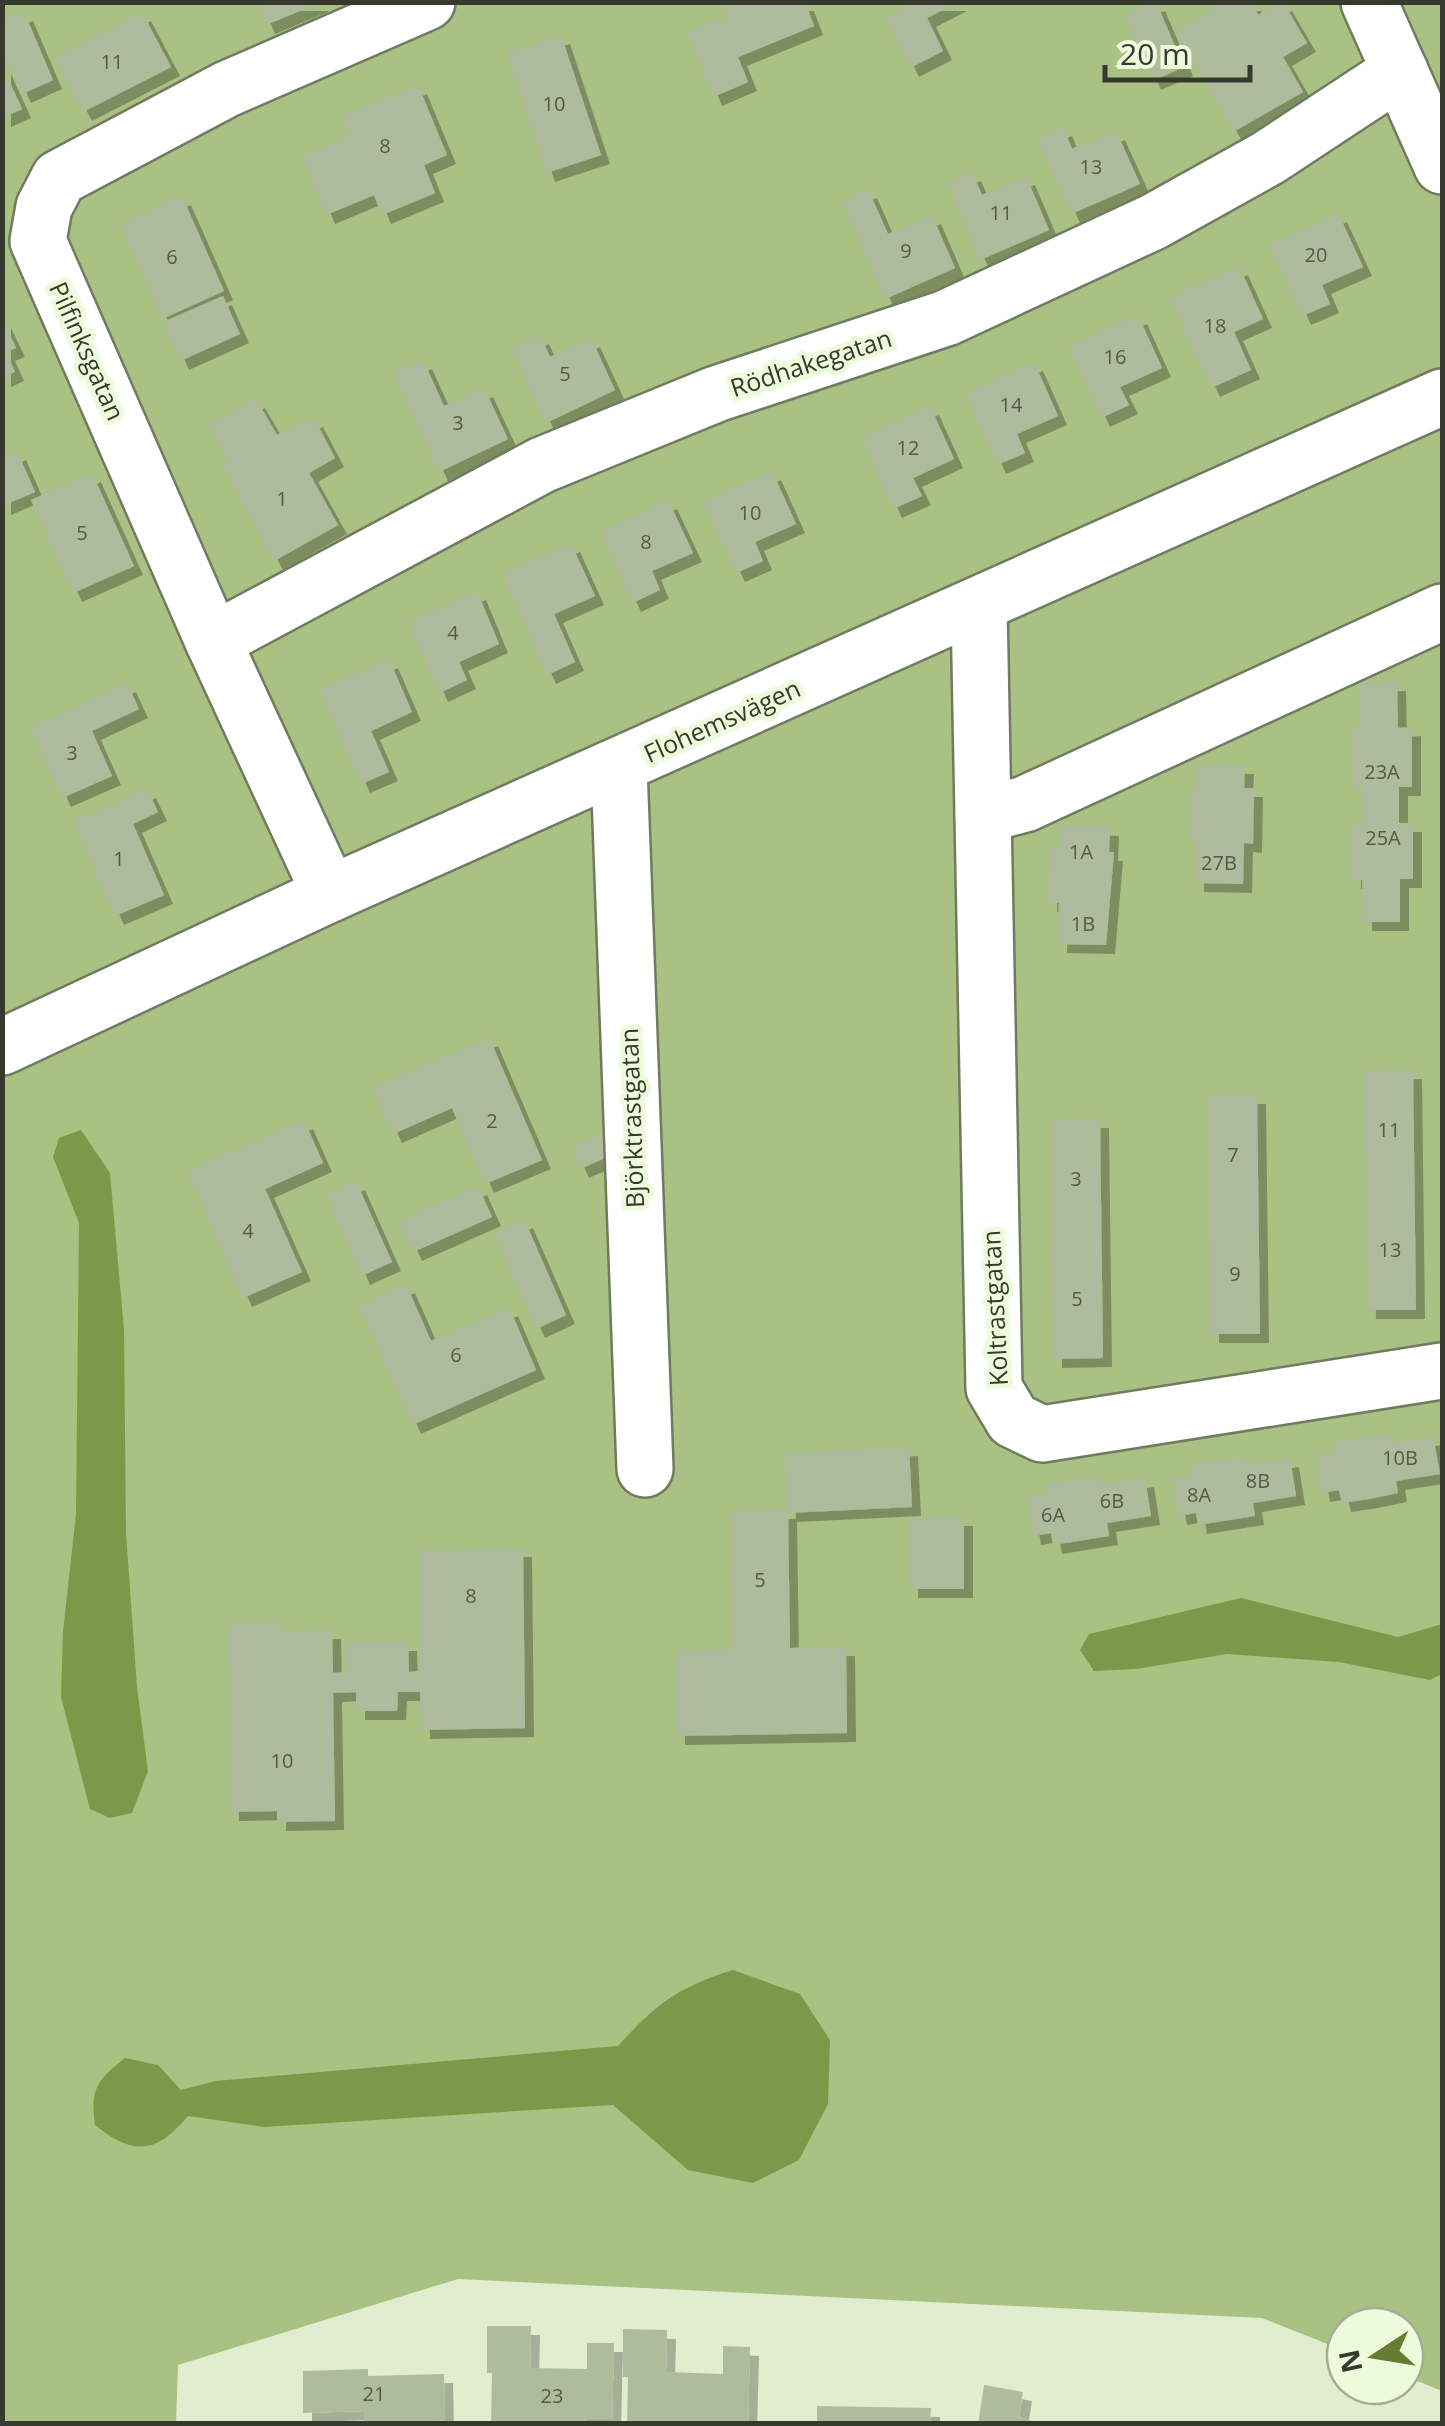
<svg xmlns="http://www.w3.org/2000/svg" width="1445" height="2426" viewBox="0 0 1445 2426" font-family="'Open Sans',sans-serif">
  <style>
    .green { fill: #a9c182 }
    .water { fill: #7d9849 }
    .building { fill: #afbb9d; filter: url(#shadow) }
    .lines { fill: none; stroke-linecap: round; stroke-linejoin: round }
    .minor-casing { stroke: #707b60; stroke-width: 60 }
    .minor { stroke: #fff; stroke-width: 55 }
    .labels { text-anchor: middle; stroke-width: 10; stroke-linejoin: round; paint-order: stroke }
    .number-label { font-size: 20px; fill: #545a4a }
    .street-label { font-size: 25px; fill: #363a2e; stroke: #eefbdb }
  </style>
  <defs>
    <filter id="shadow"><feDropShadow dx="9" dy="9" stdDeviation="0" flood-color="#0004"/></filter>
  </defs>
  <rect width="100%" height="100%" fill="#e1edce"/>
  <polygon class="green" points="3,3 1442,3 1442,2391 1405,2376 1405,2326 1345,2326 1345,2351 1262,2318 458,2279 178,2365 176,2423 3,2424"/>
  <g class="water">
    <polygon points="81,1130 110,1173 124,1330 126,1533 137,1687 148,1771 132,1813 110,1818 90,1809 61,1697 63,1632 76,1514 79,1223 53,1157 59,1138"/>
    <polygon points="1241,1598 1398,1637 1442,1624 1442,1674 1430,1680 1339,1662 1227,1654 1136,1669 1094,1671 1080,1650 1089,1634"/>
    <path d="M733 1970 800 1994 830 2040 828 2104 799 2160 753 2183 688 2170 613 2105 264 2127 188 2116C157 2153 134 2157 95 2125 90 2089 97 2080 125 2058L158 2065 181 2090 216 2081 618 2046C656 2004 678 1987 733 1970Z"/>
  </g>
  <g class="building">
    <polygon points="257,2 319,2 319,3 266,25"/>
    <polygon points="721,2 805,2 814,26 738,57 748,82 713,97 687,31 721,17 725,25 729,23"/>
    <polygon points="914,2 958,2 927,18 943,51 910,68 885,17"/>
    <polygon points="1156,2 1184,67 1152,81 1124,15"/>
    <polygon points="1225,2 1252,2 1258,15 1283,2 1307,43 1283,57 1303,92 1233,132 1175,31"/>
    <polygon points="24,12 53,80 22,94 2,50 2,21"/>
    <polygon points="142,12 171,67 83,112 54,57"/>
    <polygon points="561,35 601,155 546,173 506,53"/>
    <polygon points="2,65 22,109 2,118"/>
    <polygon points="418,85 447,155 424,165 435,193 382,215 374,195 326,215 302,156 349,136 342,116"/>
    <polygon points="1063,127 1072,149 1116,131 1140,184 1071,214 1037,138"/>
    <polygon points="972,172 982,195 1026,176 1049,230 980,260 947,183"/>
    <polygon points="868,189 888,234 932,215 955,268 885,299 842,200"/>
    <polygon points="182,196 224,291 162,319 120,223"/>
    <polygon points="1338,213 1363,267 1322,285 1330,304 1302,316 1269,244"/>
    <polygon points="1239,266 1263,319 1234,332 1251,370 1211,388 1169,297"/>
    <polygon points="223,296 240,334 180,361 163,322"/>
    <polygon points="1138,315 1162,368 1120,387 1129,405 1101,418 1068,346"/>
    <polygon points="2,319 16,348 6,352 15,372 2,378"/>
    <polygon points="540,335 550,357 591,338 615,390 546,423 511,349"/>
    <polygon points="423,360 444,406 484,388 508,439 439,472 393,374"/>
    <polygon points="1034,362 1058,416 1017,434 1025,453 997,465 965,393"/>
    <polygon points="256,399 277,435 314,418 335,458 309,473 338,525 274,561 222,466 228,463 208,425"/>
    <polygon points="930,406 954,459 913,478 922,496 893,509 861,437"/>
    <polygon points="17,451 35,492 2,506 2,458"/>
    <polygon points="772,471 796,524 755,542 763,561 736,573 703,501"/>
    <polygon points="92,473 134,566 73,593 31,500"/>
    <polygon points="668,500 693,553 652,571 660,590 632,603 600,531"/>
    <polygon points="571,543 595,596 554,614 575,662 547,675 502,574"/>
    <polygon points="477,591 499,644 459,662 467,680 439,693 408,622"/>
    <polygon points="389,659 412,712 371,731 389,772 361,784 319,690"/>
    <polygon points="1397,682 1398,728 1412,727 1412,787 1399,787 1399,823 1413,823 1413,879 1400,879 1400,922 1363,922 1362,880 1352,880 1352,824 1362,824 1361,788 1353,788 1352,729 1360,728 1359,683"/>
    <polygon points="127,683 139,709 92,731 112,776 62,798 30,727"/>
    <polygon points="1196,764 1245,765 1244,788 1254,788 1253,844 1244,843 1243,884 1195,883 1195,842 1189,842 1191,791 1196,791"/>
    <polygon points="147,789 158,812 133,824 164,895 115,916 73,822"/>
    <polygon points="1060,825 1110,827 1109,852 1114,852 1106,945 1058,944 1059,903 1048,903 1050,848 1060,848"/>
    <polygon points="489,1037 542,1160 485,1184 452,1108 393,1134 372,1088"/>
    <polygon points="1413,1070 1416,1310 1367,1310 1363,1071"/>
    <polygon points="1208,1095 1257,1095 1260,1334 1210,1334"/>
    <polygon points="1100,1119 1103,1358 1053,1359 1051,1120"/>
    <polygon points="304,1120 323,1163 265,1189 302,1272 243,1298 187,1171"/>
    <polygon points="607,1131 616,1153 580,1169 570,1147"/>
    <polygon points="356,1181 392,1262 361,1276 326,1194"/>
    <polygon points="478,1186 492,1217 413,1252 399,1221"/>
    <polygon points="524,1219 566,1315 536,1329 494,1233"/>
    <polygon points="406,1284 431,1341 509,1307 536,1370 412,1425 359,1305"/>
    <polygon points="1388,1433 1390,1443 1433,1436 1440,1474 1396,1481 1398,1493 1369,1499 1342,1503 1339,1490 1321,1493 1315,1455 1333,1452 1332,1442"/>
    <polygon points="909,1447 912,1507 788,1513 790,1648 846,1647 847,1733 676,1736 675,1650 732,1649 730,1511 787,1510 784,1453"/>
    <polygon points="1244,1456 1246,1465 1290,1458 1296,1496 1253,1503 1255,1516 1198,1525 1196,1513 1178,1516 1171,1478 1189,1475 1188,1465"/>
    <polygon points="1100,1476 1101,1485 1145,1478 1151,1516 1107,1523 1109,1536 1053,1545 1051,1533 1032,1536 1026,1498 1045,1495 1043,1485"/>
    <rect x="909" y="1517" width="55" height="72"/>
    <polygon points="523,1548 525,1728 421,1730 420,1692 398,1692 397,1711 356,1711 356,1692 333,1693 335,1821 277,1822 277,1811 230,1812 228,1622 280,1622 281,1631 332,1630 333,1673 346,1672 345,1642 408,1642 409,1672 420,1671 419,1550"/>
    <polygon points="487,2326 531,2326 530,2368 587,2369 587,2343 614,2343 612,2419 587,2418 587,2424 491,2424 492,2373 487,2373"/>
    <polygon points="623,2329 667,2330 666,2372 723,2374 723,2346 750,2347 748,2422 627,2424 628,2377 623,2377"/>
    <polygon points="368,2369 368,2376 444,2374 445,2420 434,2421 435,2424 364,2424 364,2411 303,2413 303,2371"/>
    <polygon points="984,2385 1023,2392 1019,2417 1042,2424 978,2424"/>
    <polygon points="817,2406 931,2408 930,2424 817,2424"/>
  </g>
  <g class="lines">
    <g class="minor-casing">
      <g id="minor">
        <polyline points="1369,2 1442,166"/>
        <polyline points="979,606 994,1388 1013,1420 1042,1434 1442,1371"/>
        <polyline points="213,641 542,465 716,394 946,318 1153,222 1268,158 1400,71"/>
        <polyline points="619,767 645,1469"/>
        <polyline points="983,815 1025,804 1442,612"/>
        <polyline points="330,894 213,641 38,241 44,207 59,178 227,89 427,2"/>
        <polyline points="2,1047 330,894 1442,397"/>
      </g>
    </g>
    <use href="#minor" class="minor"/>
  </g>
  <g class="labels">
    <g class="number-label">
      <text x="112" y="69">11</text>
      <text x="554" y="111">10</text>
      <text x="385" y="153">8</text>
      <text x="1091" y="174">13</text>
      <text x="1001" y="220">11</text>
      <text x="906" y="258">9</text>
      <text x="1316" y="262">20</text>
      <text x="172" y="264">6</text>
      <text x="1215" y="333">18</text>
      <text x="1115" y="364">16</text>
      <text x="565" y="381">5</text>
      <text x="1011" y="412">14</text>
      <text x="458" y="430">3</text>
      <text x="908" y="455">12</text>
      <text x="282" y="506">1</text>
      <text x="750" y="520">10</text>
      <text x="82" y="540">5</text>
      <text x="646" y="549">8</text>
      <text x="453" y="640">4</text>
      <text x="72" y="760">3</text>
      <text x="1382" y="779">23A</text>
      <text x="1383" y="845">25A</text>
      <text x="1081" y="859">1A</text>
      <text x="119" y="866">1</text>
      <text x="1219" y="870">27B</text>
      <text x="1083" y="931">1B</text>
      <text x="492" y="1128">2</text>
      <text x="1389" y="1137">11</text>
      <text x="1233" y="1162">7</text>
      <text x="1076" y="1186">3</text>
      <text x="248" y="1238">4</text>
      <text x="1390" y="1257">13</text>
      <text x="1235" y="1281">9</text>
      <text x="1077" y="1306">5</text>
      <text x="456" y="1362">6</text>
      <text x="1400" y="1465">10B</text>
      <text x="1258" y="1488">8B</text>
      <text x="1199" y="1502">8A</text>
      <text x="1112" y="1508">6B</text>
      <text x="1053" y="1522">6A</text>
      <text x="760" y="1587">5</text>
      <text x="471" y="1603">8</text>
      <text x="282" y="1768">10</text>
      <text x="374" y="2401">21</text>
      <text x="552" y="2403">23</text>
    </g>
    <g class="street-label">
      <text transform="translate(87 351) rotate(66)" y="9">Pilfinksgatan</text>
      <text transform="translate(811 363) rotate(-18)" y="9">Rödhakegatan</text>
      <text transform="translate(722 721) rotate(-24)" y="9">Flohemsvägen</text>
      <text transform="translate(632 1118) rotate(-92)" y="9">Björktrastgatan</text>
      <text transform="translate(995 1308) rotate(-93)" y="9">Koltrastgatan</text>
    </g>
  </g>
  <rect width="1445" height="2426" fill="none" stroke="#363a2e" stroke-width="10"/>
  <g transform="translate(1375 2356) rotate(258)"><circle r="48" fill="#eefbdb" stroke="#a4ae96" stroke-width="2.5"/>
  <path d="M0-8L18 38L0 25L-18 38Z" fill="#647d31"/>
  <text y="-15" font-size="28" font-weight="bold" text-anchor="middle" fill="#363a2e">N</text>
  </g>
  <path d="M1105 65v15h145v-15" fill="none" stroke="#363a2e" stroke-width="5"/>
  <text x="1120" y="65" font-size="30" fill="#363a2e" stroke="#eefbdb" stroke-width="8" paint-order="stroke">20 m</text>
</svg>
